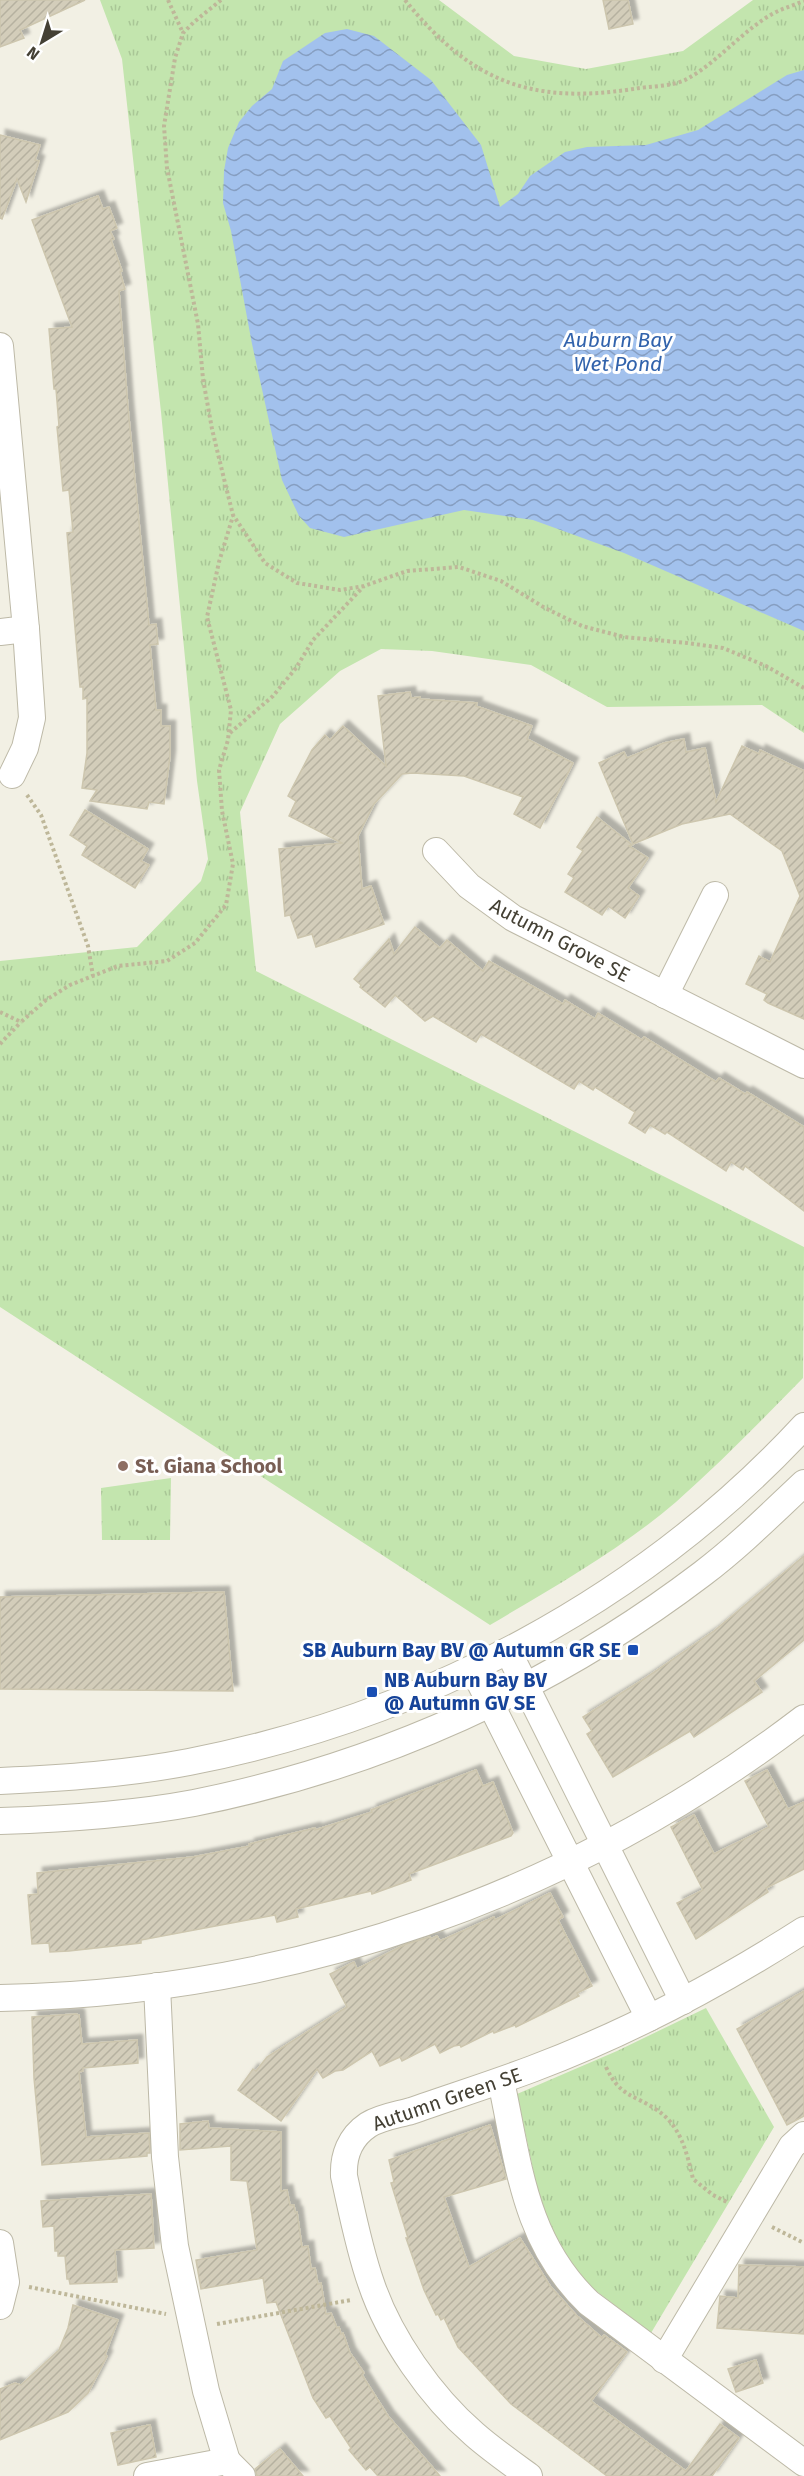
<svg xmlns="http://www.w3.org/2000/svg" width="804" height="2476" viewBox="0 0 804 2476" font-family="'Fira Sans',sans-serif">
  <style>
    .park { fill: url(#park-tufts) }
    .water { fill: url(#water-waves) }
    .building { fill: url(#building-hatch); stroke: #cdc6ae; stroke-width: 1.5; filter: url(#shadow) }
    .lines { fill: none; stroke-linecap: round; stroke-linejoin: round }
    .minor-casing { stroke: #bdb9a7; stroke-width: 28 }
    .path { stroke: #beb799; stroke-width: 4; stroke-dasharray: 3 3; stroke-linecap: butt }
    .minor { stroke: #fff; stroke-width: 26 }
    .education-dot { fill: #8d6e63; stroke: #fff; stroke-width: 2 }
    .transit-dot { fill: #1a4fb4; stroke: #fff; stroke-width: 2 }
    .labels { text-anchor: middle; stroke-width: 6; stroke-linejoin: round; paint-order: stroke }
    .street-label { font-size: 20px; fill: #444034; stroke: #fff }
    .education-label { font-size: 20px; font-weight: bold; fill: #785e54; stroke: #fff; text-anchor: start }
    .transit-label { font-size: 20px; font-weight: bold; fill: #164399; stroke: #fff; text-anchor: end }
    .water-label { font-size: 21px; font-style: italic; fill: #3263ac; stroke: #fff }
  </style>
  <defs>
    <pattern id="park-tufts" width="24" height="20" patternUnits="userSpaceOnUse" patternTransform="scale(1.5)"><rect width="24" height="20" fill="#c3e5ae"/><path d="M3 7l-1-3M5 7V3M7 7l1-3M15 17l-1-3M17 17v-4M19 17l1-3" fill="none" stroke="#a9c696"/></pattern>
    <pattern id="water-waves" width="16" height="10" patternUnits="userSpaceOnUse" patternTransform="scale(1.5)"><rect width="16" height="10" fill="#a2c1ed"/><path d="M0 5q4-4 8 0t8 0" fill="none" stroke="#869ec1"/></pattern>
    <pattern id="building-hatch" width="6" height="6" patternUnits="userSpaceOnUse" patternTransform="scale(1.5)"><rect width="6" height="6" fill="#d3cdba"/><path d="M-1 1l2-2M0 6l6-6M5 7l2-2" fill="none" stroke="#b6b1a0"/></pattern>
    <filter id="shadow"><feDropShadow dx="5.5" dy="-5.5" stdDeviation="1.5" flood-color="#0004"/></filter>
  </defs>
  <rect width="100%" height="100%" fill="#f2f0e4"/>
  <g class="park">
    <path d="M100 0H439L514 56 586 69 683 51 753 0H804V733L762 705 607 707 531 665 432 651 381 649 340 671 280 724 240 812 256 971 804 1247 803 1378C762 1420 720 1463 676 1502 620 1550 554 1587 490 1625L0 1307V961L137 947 201 881 208 859 197 781 161 412 122 59Z"/>
    <polygon points="171,1478 170,1540 102,1540 101,1488"/>
    <polygon points="706,2008 774,2127 651,2333 578,2277 553,2236 541,2207 517,2094 617,2051"/>
  </g>
  <polygon class="water" points="347,29 374,36 431,80 481,145 500,207 518,194 530,176 565,152 587,147 646,145 698,130 787,75 804,70 804,631 624,553 533,520 464,510 344,537 310,528 299,516 282,480 252,344 231,231 223,203 224,171 228,148 239,122 252,106 272,89 283,61 325,33"/>
  <g class="building">
    <polygon points="0,0 85,0 20,30 24,38 0,47"/>
    <polygon points="603,0 628,0 633,24 609,29"/>
    <polygon points="0,135 40,145 35,160 39,161 26,202 17,179 2,219 0,218"/>
    <polygon points="98,196 103,209 109,207 117,228 110,231 114,239 111,240 122,271 120,272 125,289 119,291 128,408 149,625 156,624 158,644 150,645 156,710 161,710 161,726 170,726 170,756 164,804 149,802 147,809 90,801 97,790 82,788 87,753 87,698 83,699 83,687 80,687 67,533 73,532 69,490 63,491 57,427 59,426 56,389 54,389 49,329 72,327 32,220"/>
    <polygon points="410,692 411,698 420,697 420,699 477,703 476,706 532,726 527,739 573,763 540,828 514,814 523,797 464,776 413,773 402,774 374,804 358,836 362,889 371,886 384,924 316,947 312,934 298,938 290,915 285,916 279,849 342,843 289,816 296,801 288,796 312,750 325,735 330,740 343,726 386,766 378,696"/>
    <polygon points="684,739 686,752 705,748 716,802 742,746 759,754 760,750 804,771 804,1019 768,1003 764,1000 767,994 746,984 759,956 770,962 800,896 782,851 730,814 682,824 633,844 599,763 624,752 627,758 664,743"/>
    <polygon points="85,810 148,849 141,861 149,865 135,888 82,855 87,846 70,835"/>
    <polygon points="597,817 632,845 629,846 648,858 628,888 639,896 625,918 608,906 602,915 565,892 574,878 568,874 583,851 577,847"/>
    <polygon points="415,927 440,948 447,940 483,971 489,961 563,1004 565,1000 595,1019 598,1013 642,1040 644,1037 716,1082 719,1078 745,1094 747,1092 804,1127 804,1211 745,1166 743,1170 731,1162 726,1171 667,1132 665,1134 650,1125 645,1133 629,1123 635,1112 595,1087 593,1090 579,1081 574,1089 481,1034 476,1042 433,1016 425,1021 395,995 385,1007 360,987 361,985 354,979 389,939 394,954"/>
    <polygon points="804,1556 804,1640 754,1681 762,1692 694,1737 690,1731 613,1777 587,1734 592,1731 583,1717 644,1679 714,1631"/>
    <polygon points="224,1592 233,1691 0,1689 0,1597"/>
    <polygon points="476,1770 483,1786 493,1782 513,1833 511,1836 409,1874 411,1880 372,1894 371,1891 296,1909 298,1917 277,1922 275,1915 141,1940 141,1943 69,1951 50,1952 49,1943 32,1944 28,1895 38,1894 37,1873 193,1857 250,1846 249,1844 315,1828 315,1830 372,1812 371,1810"/>
    <polygon points="767,1770 788,1809 804,1802 804,1869 766,1888 768,1892 696,1939 677,1903 703,1890 671,1827 694,1815 714,1854 769,1827 745,1781"/>
    <polygon points="550,1893 563,1917 558,1920 592,1986 577,1993 579,1996 516,2027 515,2025 494,2033 493,2031 461,2047 460,2045 454,2046 440,2053 435,2044 402,2061 400,2057 380,2066 372,2051 343,2070 335,2071 323,2078 317,2069 281,2121 238,2090 253,2069 256,2071 267,2057 347,2007 330,1974 354,1962 357,1969 406,1944 430,1937 431,1939 437,1936 440,1941 494,1917 495,1920"/>
    <polygon points="804,1991 804,2116 787,2125 737,2029"/>
    <polygon points="76,2014 79,2015 82,2044 137,2040 138,2063 83,2068 83,2071 79,2072 86,2137 149,2133 150,2153 147,2153 147,2156 42,2165 34,2078 32,2017"/>
    <polygon points="208,2121 209,2128 281,2132 281,2191 287,2190 290,2205 294,2205 295,2212 297,2212 302,2247 308,2246 311,2269 315,2268 318,2284 321,2283 326,2314 331,2313 337,2328 339,2327 341,2334 343,2333 350,2353 364,2373 362,2375 388,2416 440,2476 378,2476 370,2467 366,2470 349,2450 351,2448 330,2416 326,2418 313,2398 276,2302 267,2303 263,2278 201,2289 196,2260 257,2250 247,2181 231,2180 231,2146 180,2150 180,2124"/>
    <polygon points="490,2125 506,2179 444,2197 469,2267 520,2238 550,2286 576,2315 602,2338 604,2335 627,2352 591,2401 686,2471 720,2424 739,2438 712,2476 607,2476 511,2404 458,2347 444,2318 441,2320 438,2314 436,2315 424,2290 406,2238 408,2238 391,2183 394,2182 389,2160"/>
    <polygon points="151,2194 154,2248 115,2250 117,2282 70,2284 69,2279 67,2279 65,2256 58,2256 58,2251 55,2251 54,2226 43,2227 41,2201"/>
    <polygon points="739,2265 804,2267 804,2334 717,2328 720,2296 738,2298"/>
    <polygon points="73,2305 118,2320 105,2355 107,2356 88,2393 68,2412 0,2440 0,2389 15,2383 21,2385 59,2350 68,2328"/>
    <polygon points="756,2360 763,2383 736,2392 728,2369"/>
    <polygon points="150,2425 156,2457 118,2465 111,2433"/>
    <polygon points="280,2449 303,2476 257,2476 255,2469"/>
  </g>
  <g class="lines">
    <g class="minor-casing">
      <g id="minor">
        <polyline points="0,346 26,629 0,632"/>
        <polyline points="12,775 25,748 32,718 26,629"/>
        <polyline points="436,851 469,886 513,918 804,1065"/>
        <polyline points="665,995 715,895"/>
        <polyline points="508,1651 683,2001"/>
        <polyline points="473,1669 649,2018"/>
        <path d="M0 1781C63 1778 127 1774 189 1762 422 1717 643 1600 804 1426"/>
        <path d="M0 1821C65 1819 130 1815 194 1803 379 1766 552 1688 702 1574 739 1546 771 1514 804 1483"/>
        <path d="M0 1998C293 1993 572 1895 804 1718"/>
        <path d="M501 2081C519 2165 524 2241 589 2303L804 2463"/>
        <polyline points="0,2243 6,2282 0,2306"/>
        <polyline points="664,2360 792,2146 804,2135"/>
        <polyline points="227,2461 242,2476"/>
        <polyline points="147,2476 227,2461 206,2391 175,2246 165,2157 157,1986"/>
        <path d="M529 2476C511 2463 491 2449 474 2434 431 2397 389 2337 371 2283 359 2249 352 2212 344 2176 343 2156 350 2137 368 2125 381 2117 397 2115 411 2111 451 2097 492 2084 532 2069 628 2033 718 1985 804 1930"/>
      </g>
    </g>
    <g class="path">
      <polyline points="168,0 183,33"/>
      <polyline points="221,0 194,22 183,33 175,58 164,126 167,168 198,324 203,379 212,429 226,487 233,515 265,563 297,583 340,590 364,586 407,571 459,567 501,581 545,608 582,626 624,637 687,643 723,648 766,666 804,688"/>
      <path d="M405 0C470 81 530 105 633 89 649 86 672 87 687 79 718 62 743 30 774 13 784 8 794 5 804 1"/>
      <polyline points="230,733 273,696 296,668 313,640 364,586"/>
      <polyline points="27,795 41,815 88,946 93,976"/>
      <polyline points="0,1012 21,1022 46,1000 70,985 118,966 167,961 195,943 226,905 233,864 222,811 219,770 228,740 231,710 207,617 219,562 233,516"/>
      <polyline points="0,1044 21,1022"/>
      <path d="M606 2067C620 2097 633 2094 657 2110 681 2126 687 2153 693 2179L713 2195 729 2203"/>
      <polyline points="772,2227 804,2243"/>
      <polyline points="29,2287 166,2314"/>
      <polyline points="217,2324 351,2300"/>
    </g>
    <use href="#minor" class="minor"/>
  </g>
  <circle class="education-dot" cx="123" cy="1466" r="6"/>
  <g class="transit-dot">
    <rect x="627" y="1644" width="12" height="12" rx="3"/>
    <rect x="366" y="1686" width="12" height="12" rx="3"/>
  </g>
  <g class="labels">
    <g class="street-label">
      <text transform="translate(560 940) rotate(28)" y="7">Autumn Grove SE</text>
      <text transform="translate(447 2099) rotate(-19)" y="7">Autumn Green SE</text>
    </g>
    <g class="education-label">
      <text x="135" y="1473">St. Giana School</text>
    </g>
    <g class="transit-label">
      <text x="621" y="1657">SB Auburn Bay BV @ Autumn GR SE</text>
      <text x="384" y="1687" text-anchor="start">NB Auburn Bay BV<tspan x="384" dy="23">@ Autumn GV SE</tspan></text>
    </g>
    <g class="water-label">
      <text x="618" y="347">Auburn Bay<tspan x="618" dy="24">Wet Pond</tspan></text>
    </g>
  </g>
  <g transform="translate(42 42) rotate(218)" stroke="#ffffff" stroke-width="4.5" paint-order="stroke">
  <path d="M0-4.5L10 22L0 15L-10 22Z" fill="#444034"/>
  <text y="-9" font-size="16" font-weight="bold" text-anchor="middle" fill="#444034">N</text>
  </g>
</svg>
